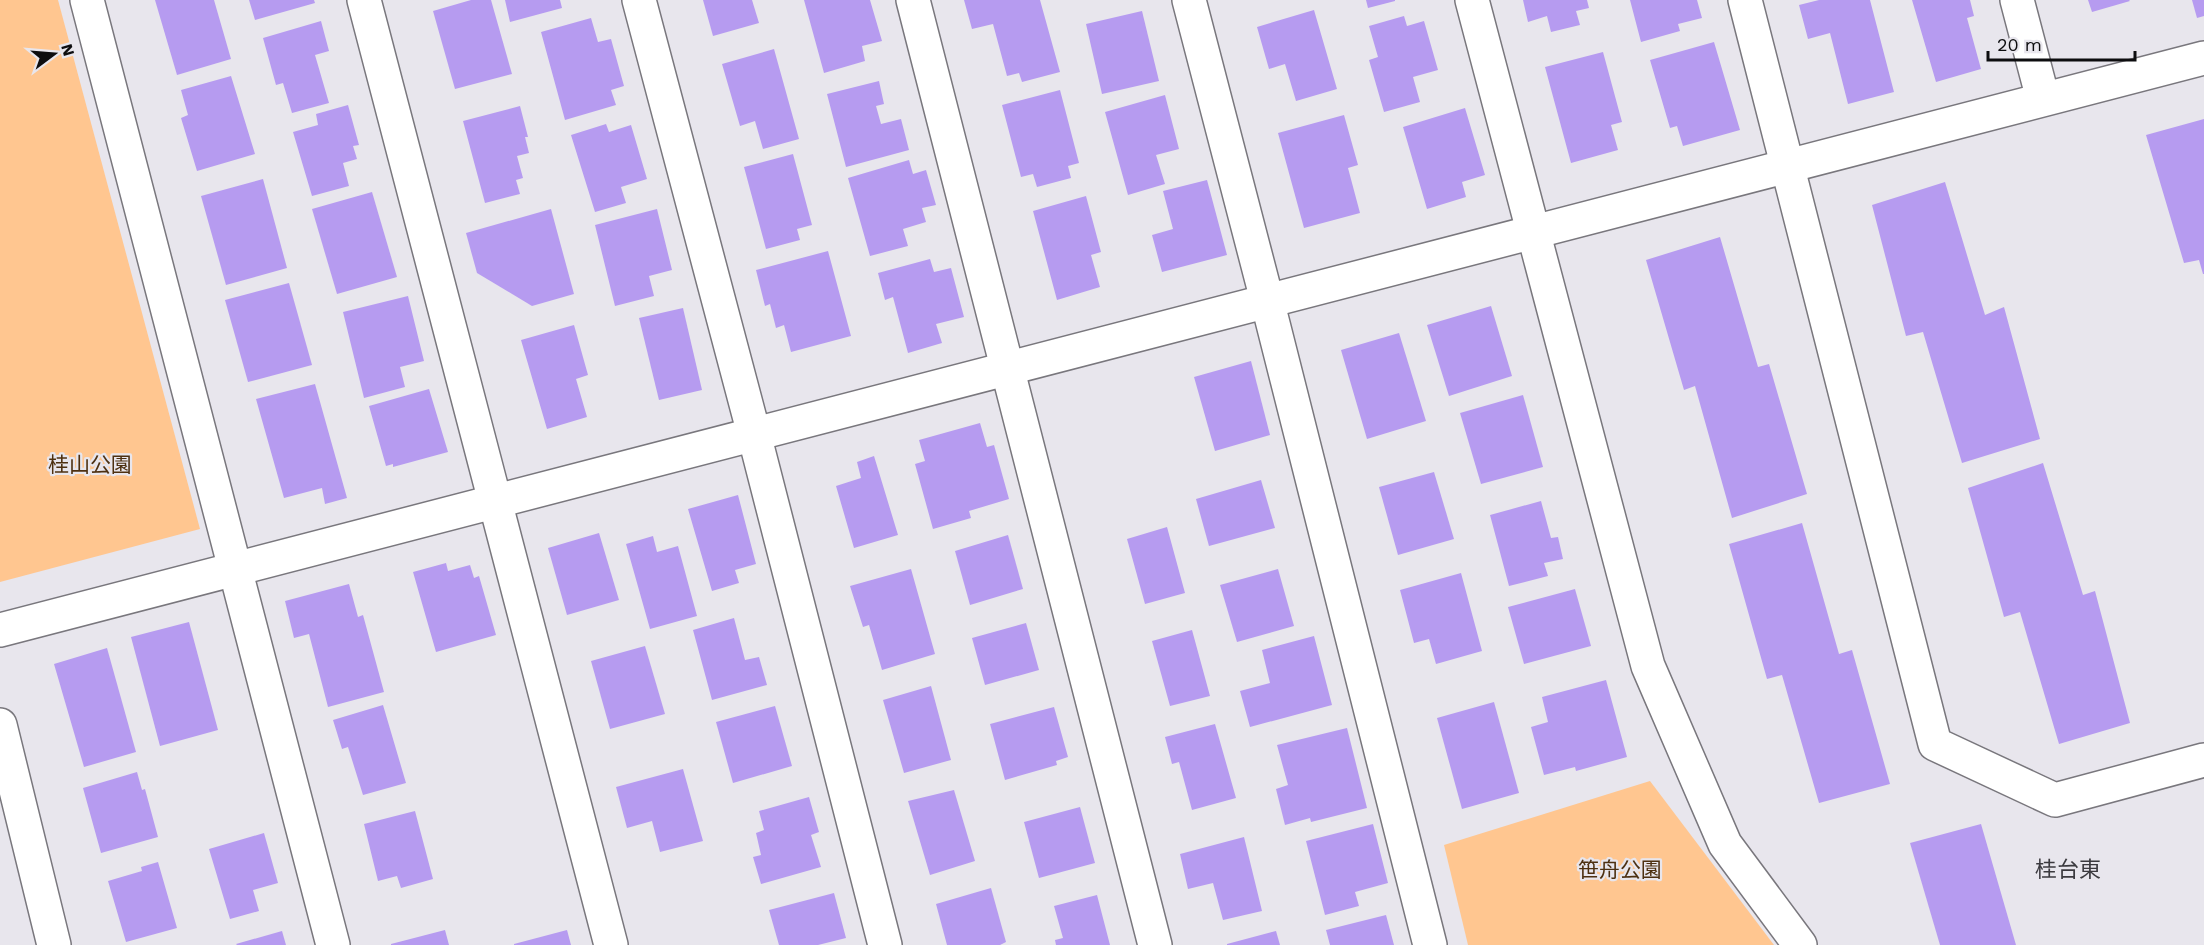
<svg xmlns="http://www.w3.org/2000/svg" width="2204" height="945" viewBox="0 0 2204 945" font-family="'Work Sans','Noto Sans JP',sans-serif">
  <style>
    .green { fill: #ffc690 }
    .building { fill: #b69bf0 }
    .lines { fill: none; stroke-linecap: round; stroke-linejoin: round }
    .street-casing { stroke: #79777d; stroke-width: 36 }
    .secondary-casing { stroke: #79777d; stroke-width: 36 }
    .street { stroke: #fff; stroke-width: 33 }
    .secondary { stroke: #fff; stroke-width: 33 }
    .labels { text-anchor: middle; stroke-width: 4.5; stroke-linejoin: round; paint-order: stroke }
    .park-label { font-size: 21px; fill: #4d3011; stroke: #e8e6ed }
    .neighbourhood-label { font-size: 22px; fill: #3b3a3f; stroke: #e8e6ed }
  </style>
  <rect width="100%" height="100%" fill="#e8e6ed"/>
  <g class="green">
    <polygon points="0,0 58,0 200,529 0,582"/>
    <polygon points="1650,781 1774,945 1468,945 1444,845"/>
  </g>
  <g class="building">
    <polygon points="155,0 214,0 231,59 177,75"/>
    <polygon points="249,0 314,0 315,3 255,20"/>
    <polygon points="471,0 491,0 512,74 455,89 433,11"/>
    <polygon points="505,0 560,0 562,8 510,22"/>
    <polygon points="703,0 752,0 759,23 713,36"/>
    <polygon points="804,0 870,0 882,41 862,46 865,61 824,73"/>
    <polygon points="964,0 1040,0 1060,72 1022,82 1019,73 1007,76 993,24 972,29"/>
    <polygon points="1366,0 1395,0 1395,1 1368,8"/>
    <polygon points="1523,0 1587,0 1589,8 1576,11 1580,25 1551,32 1547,16 1528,22"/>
    <polygon points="1630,0 1697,0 1702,18 1678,24 1680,31 1641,42"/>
    <polygon points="1819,0 1870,0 1894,92 1848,104 1830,33 1808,39 1799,5"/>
    <polygon points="1912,0 1970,0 1974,16 1967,18 1981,69 1936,82"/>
    <polygon points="2088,0 2129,0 2130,1 2092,12"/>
    <polygon points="2192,0 2204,0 2204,16 2197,18"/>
    <polygon points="1314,10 1337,89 1296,101 1285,64 1269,69 1257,27"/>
    <polygon points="1142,11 1159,81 1102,94 1086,24"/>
    <polygon points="1404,16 1407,26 1424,21 1438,70 1413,77 1420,102 1384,112 1369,60 1378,57 1369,26"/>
    <polygon points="591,18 598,42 611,39 624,86 611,90 616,105 565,120 541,32"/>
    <polygon points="321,21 329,51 315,55 329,103 292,113 283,83 276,85 263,38"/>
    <polygon points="1714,42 1740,130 1683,146 1677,126 1670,128 1650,60"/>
    <polygon points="774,49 799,139 763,149 755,121 740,126 722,64"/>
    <polygon points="1603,52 1622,122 1611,125 1618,150 1571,163 1545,67"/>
    <polygon points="231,76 255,154 197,171 181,118 188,115 181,90"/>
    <polygon points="879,81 884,104 876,106 881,124 901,119 909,150 846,167 827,94"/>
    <polygon points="1060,90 1079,163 1068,166 1071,178 1037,187 1033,174 1021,177 1002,105"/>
    <polygon points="1165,95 1179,149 1156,155 1165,184 1128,195 1105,112"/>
    <polygon points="348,105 359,145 353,146 357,159 343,163 349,186 312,196 293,132 318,125 316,114"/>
    <polygon points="520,106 528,137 525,137 529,153 517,156 523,178 516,180 520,194 485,203 463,121"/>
    <polygon points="1465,108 1485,175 1462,182 1466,197 1427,209 1403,127"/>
    <polygon points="1344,115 1358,165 1348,168 1360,213 1304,228 1278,133"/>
    <polygon points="2204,119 2204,274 2203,274 2199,260 2184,263 2146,135"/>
    <polygon points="606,124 609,132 631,125 647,179 621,187 626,203 595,212 571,135"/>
    <polygon points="793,154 812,225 797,229 800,240 766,249 744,167"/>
    <polygon points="909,160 913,174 926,170 936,205 922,208 926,222 903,229 908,246 870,256 848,178"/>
    <polygon points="263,179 287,268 226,285 201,196"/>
    <polygon points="1207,180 1227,255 1162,272 1152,235 1173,229 1163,191"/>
    <polygon points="1945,182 1985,315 2004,307 2040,439 1962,463 1923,332 1906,336 1872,205"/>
    <polygon points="372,192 397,277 337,294 312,209"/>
    <polygon points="1086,196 1101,252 1091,255 1100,287 1057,300 1033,211"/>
    <polygon points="551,209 574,294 532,306 477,273 466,233"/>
    <polygon points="657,209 672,270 649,276 654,296 615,306 595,225"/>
    <polygon points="1720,237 1758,367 1769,364 1807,494 1732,518 1695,386 1684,390 1646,260"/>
    <polygon points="828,251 851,336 791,352 784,325 776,328 770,304 765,306 756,270"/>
    <polygon points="930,259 934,272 951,268 964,317 936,324 942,343 908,353 893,297 885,300 878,273"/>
    <polygon points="289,283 312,365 248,382 225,300"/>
    <polygon points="408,296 424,361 400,367 405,387 364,398 343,312"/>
    <polygon points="1491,306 1512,376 1449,396 1427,325"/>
    <polygon points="683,308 702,390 659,400 639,318"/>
    <polygon points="574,325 588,375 576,379 587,417 547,429 521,340"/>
    <polygon points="1399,333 1426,421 1367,439 1341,350"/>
    <polygon points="1251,361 1270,435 1215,451 1194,377"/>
    <polygon points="315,384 347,498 325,504 322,488 284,498 256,399"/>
    <polygon points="429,389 448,452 393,467 393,464 386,466 369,406"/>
    <polygon points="1523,395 1543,467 1481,484 1460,413"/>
    <polygon points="980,423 987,447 994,445 1009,499 969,511 971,518 933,529 915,464 925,461 919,440"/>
    <polygon points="874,456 898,535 854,548 836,486 861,478 857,462"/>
    <polygon points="2043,463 2083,595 2095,591 2130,723 2059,744 2020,612 2004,617 1968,488"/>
    <polygon points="1434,472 1454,539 1398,555 1379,487"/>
    <polygon points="1261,480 1275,528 1209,546 1196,499"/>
    <polygon points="738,495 756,564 735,570 739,583 712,591 688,509"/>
    <polygon points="1541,501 1551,538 1558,537 1563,559 1544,563 1548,576 1509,586 1490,515"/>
    <polygon points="1802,523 1839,654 1852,650 1890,784 1819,803 1782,675 1767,679 1729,544"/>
    <polygon points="1167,527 1185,593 1145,604 1127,539"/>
    <polygon points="599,533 619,600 567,615 548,548"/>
    <polygon points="1008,535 1023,589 970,605 955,551"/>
    <polygon points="653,536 657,552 678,546 697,616 650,629 626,544"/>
    <polygon points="446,563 448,571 470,565 474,578 479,576 496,635 436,652 413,572"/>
    <polygon points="911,569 935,654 882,670 869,625 863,627 850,586"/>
    <polygon points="1278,569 1294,626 1237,642 1220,585"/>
    <polygon points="1461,573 1482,651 1436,664 1429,639 1414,643 1400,590"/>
    <polygon points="349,584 358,617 363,615 384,692 328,707 309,634 294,638 285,601"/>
    <polygon points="1575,589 1591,646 1524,664 1508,607"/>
    <polygon points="734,618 745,660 759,657 767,685 712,700 693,630"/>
    <polygon points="189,622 218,730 160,746 131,637"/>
    <polygon points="1026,623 1039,670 985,685 972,638"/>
    <polygon points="1192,630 1210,696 1170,706 1152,641"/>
    <polygon points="1314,636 1332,705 1250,727 1240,691 1270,683 1262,650"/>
    <polygon points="645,646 665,714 610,729 591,661"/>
    <polygon points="107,648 136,752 84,767 54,664"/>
    <polygon points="1606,680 1627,757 1576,771 1575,767 1544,775 1531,727 1548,722 1542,697"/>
    <polygon points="931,686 951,760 904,773 883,700"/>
    <polygon points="1494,702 1519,793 1462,809 1437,718"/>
    <polygon points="383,705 406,783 363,795 348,747 342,749 333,720"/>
    <polygon points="775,706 792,766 733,783 716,722"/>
    <polygon points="1054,707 1068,757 1056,761 1057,765 1005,780 990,724"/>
    <polygon points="1215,724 1236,798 1192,810 1179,762 1172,764 1165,737"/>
    <polygon points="1347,728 1367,808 1311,822 1310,818 1285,825 1276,789 1288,785 1277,745"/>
    <polygon points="683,769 703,841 660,852 652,821 627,828 616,787"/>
    <polygon points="137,772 142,790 145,789 158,837 101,853 83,788"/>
    <polygon points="954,790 975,861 930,875 908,801"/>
    <polygon points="809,797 819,832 811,835 821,867 761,884 753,857 761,855 756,833 764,830 759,811"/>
    <polygon points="1080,807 1095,863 1039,878 1024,822"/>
    <polygon points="415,811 433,879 401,888 397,876 378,881 364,824"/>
    <polygon points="1373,824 1388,883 1355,892 1359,906 1325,915 1306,841"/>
    <polygon points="1981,824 2016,945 1940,945 1910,843"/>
    <polygon points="264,833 278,883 253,890 259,911 230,919 209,849"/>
    <polygon points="1244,837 1262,911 1223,920 1213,883 1188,889 1180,854"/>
    <polygon points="158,862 177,928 126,942 108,881 142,871 141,867"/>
    <polygon points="991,888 1006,942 1000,945 947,945 936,904"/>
    <polygon points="834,893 846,938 818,945 779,945 769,910"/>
    <polygon points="1097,895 1110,945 1056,945 1055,940 1063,938 1054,906"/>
    <polygon points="1386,915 1394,945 1330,945 1326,930"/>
    <polygon points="445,930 449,945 391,945 391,944"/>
    <polygon points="567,930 571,945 514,945 514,944"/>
    <polygon points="282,931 286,945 237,945 236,944"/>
    <polygon points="1276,931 1280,945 1227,945 1227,944"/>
  </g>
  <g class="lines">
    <g class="street-casing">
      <g id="street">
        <polyline points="87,0 333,945"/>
        <polyline points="364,0 611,945"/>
        <polyline points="639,0 754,434 885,945"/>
        <polyline points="913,0 1155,945"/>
        <polyline points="1189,0 1267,300 1430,945"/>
        <polyline points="1472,0 1648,666 1725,844 1800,945"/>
        <polyline points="1745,0 1935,744 2055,800 2204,760"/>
        <polyline points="2017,0 2043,99"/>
        <polyline points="0,725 54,945"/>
      </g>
    </g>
    <g class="secondary-casing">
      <polyline id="secondary" points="0,630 2204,58"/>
    </g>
    <use href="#street" class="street"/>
    <use href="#secondary" class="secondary"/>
  </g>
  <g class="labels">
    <g class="park-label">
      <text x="90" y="472">桂山公園</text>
      <text x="1620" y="877">笹舟公園</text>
    </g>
    <g class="neighbourhood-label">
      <text x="2068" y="877">桂台東</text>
    </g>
  </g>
  <g transform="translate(54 54) rotate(74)" stroke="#e8e6ed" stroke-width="4.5" paint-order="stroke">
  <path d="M0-4.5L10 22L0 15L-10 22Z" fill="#0d0d0f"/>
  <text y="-9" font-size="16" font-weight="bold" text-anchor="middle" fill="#0d0d0f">N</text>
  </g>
  <path d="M1988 51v9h147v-9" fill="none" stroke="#0d0d0f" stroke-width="3"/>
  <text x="1997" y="51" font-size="18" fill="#0d0d0f" stroke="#e8e6ed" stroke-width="4.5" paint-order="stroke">20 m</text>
</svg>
